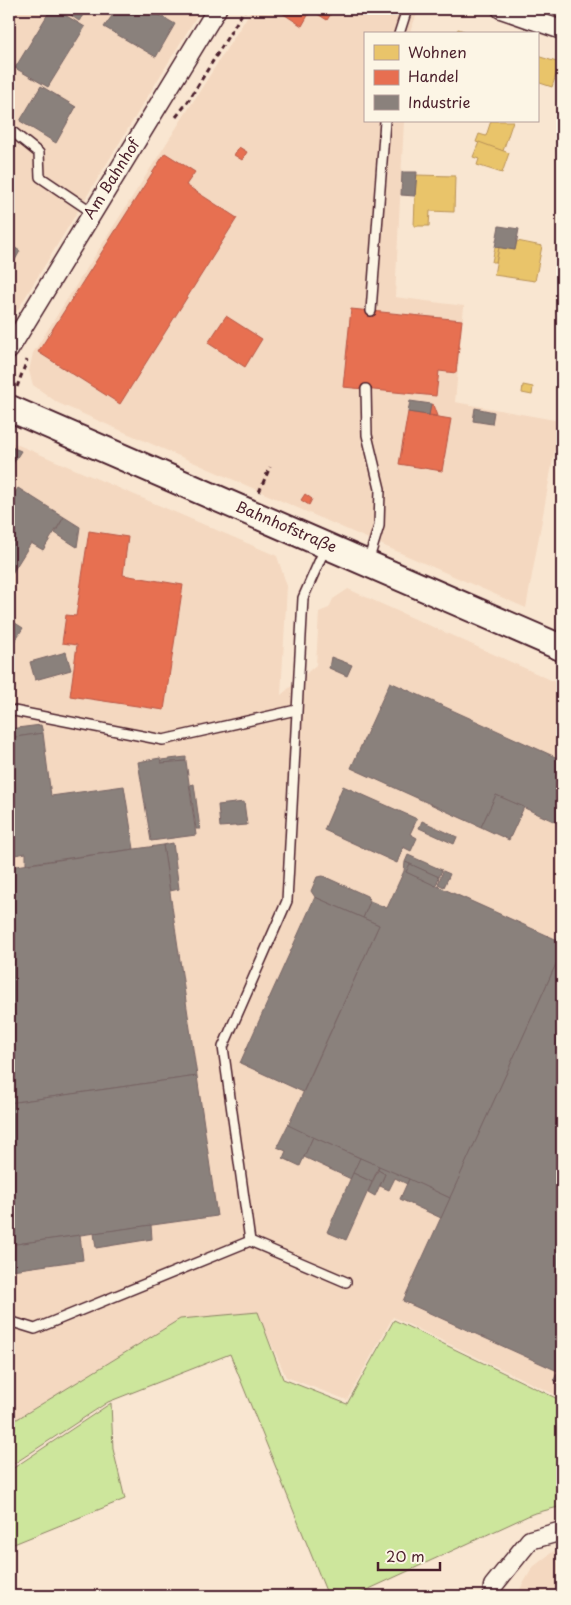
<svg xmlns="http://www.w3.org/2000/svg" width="571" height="1605" viewBox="0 0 571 1605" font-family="'Playpen Sans',sans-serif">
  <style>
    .built { fill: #f4d8c0 }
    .green { fill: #cde69c; stroke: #8c8264 }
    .homes { fill: #e9c46a; stroke: #b99257 }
    .shops { fill: #e76f51; stroke: #b85746 }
    .industry { fill: #8a817c; stroke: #776464 }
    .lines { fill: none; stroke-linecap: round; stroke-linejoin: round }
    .lane-casing { stroke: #4a1f2b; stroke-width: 12 }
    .street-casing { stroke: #4a1f2b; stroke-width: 21 }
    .secondary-casing { stroke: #4a1f2b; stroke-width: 29 }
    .path { stroke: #4a1f2b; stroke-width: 3; stroke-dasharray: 5 4; stroke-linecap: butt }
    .lane { stroke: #fcf5e5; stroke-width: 9 }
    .street { stroke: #fcf5e5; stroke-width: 18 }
    .secondary { stroke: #fcf5e5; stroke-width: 25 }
    .labels { text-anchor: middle; stroke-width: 5; stroke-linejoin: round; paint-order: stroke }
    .street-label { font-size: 15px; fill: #4a1f2b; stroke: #fcf5e5 }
  </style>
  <rect width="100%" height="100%" fill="#f9e6d1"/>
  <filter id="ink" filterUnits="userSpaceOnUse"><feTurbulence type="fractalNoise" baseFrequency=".02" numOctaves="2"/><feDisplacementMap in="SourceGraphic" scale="10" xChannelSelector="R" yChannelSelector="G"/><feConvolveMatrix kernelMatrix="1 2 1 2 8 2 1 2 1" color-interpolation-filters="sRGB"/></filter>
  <g filter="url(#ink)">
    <g class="built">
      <polygon points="9,9 201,9 9,324"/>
      <polygon points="252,9 419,9 409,34 365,34 365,121 404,121 395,297 464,306 455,402 560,421 526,608 58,403 33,385 29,371 33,353"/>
      <polygon points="9,441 277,556 287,586 281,695 316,665 319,612 329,608 333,599 348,589 562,685 562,1398 393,1317 347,1400 286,1377 257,1312 180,1319 9,1424"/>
      <polygon points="562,1548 562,1596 516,1596 533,1567 555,1550"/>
    </g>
    <g class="green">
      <polygon points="258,1312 283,1379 347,1404 394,1320 562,1401 562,1506 532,1514 354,1596 328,1596 230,1354 108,1402 9,1467 9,1424 180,1319"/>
      <polygon points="111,1403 113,1449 125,1499 9,1546 9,1471"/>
    </g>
    <g class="homes">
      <polygon points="458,29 472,34 456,34"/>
      <polygon points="537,56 560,63 552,87 537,82"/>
      <polygon points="491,121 513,121 503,151 476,142 479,134 486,136"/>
      <polygon points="479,142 509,153 502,173 477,165 479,159 473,157"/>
      <polygon points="416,175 455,176 454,212 430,211 429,226 414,226"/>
      <polygon points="562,234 562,255 558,254"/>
      <polygon points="517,241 542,246 535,281 494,275 499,247 515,250"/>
      <polygon points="495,247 499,247 496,262 492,262"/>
      <polygon points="523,385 533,387 532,395 522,393"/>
    </g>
    <g class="shops">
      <polygon points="284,9 318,9 316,13 311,10 302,26 282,13"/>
      <polygon points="318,9 334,9 327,20 316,13"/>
      <polygon points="239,147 247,152 242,160 234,155"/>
      <polygon points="165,153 195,172 186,185 237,218 120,404 38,352"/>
      <polygon points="351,309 462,320 456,373 439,371 436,396 343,387"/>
      <polygon points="226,316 262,339 245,367 208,343"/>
      <polygon points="431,404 433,405 437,416 429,415"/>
      <polygon points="408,412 451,419 442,471 399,464"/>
      <polygon points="305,494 312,499 309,505 301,500"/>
      <polygon points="89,531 128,537 123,575 183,585 164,710 70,696 77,645 62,643 66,615 76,616"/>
    </g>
    <g class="industry">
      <polygon points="51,9 55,9 85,27 48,87 15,68"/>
      <polygon points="62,9 87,9 79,21"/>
      <polygon points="117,9 149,9 175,24 156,57 104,27"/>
      <polygon points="41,86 76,107 56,143 20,121"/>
      <polygon points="402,172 417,172 415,196 401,195"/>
      <polygon points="499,226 519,229 515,250 495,247"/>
      <polygon points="9,244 20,251 10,269 9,268"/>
      <polygon points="410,401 431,404 429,415 408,412"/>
      <polygon points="475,408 494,412 492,424 473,421"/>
      <polygon points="9,446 21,451 9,470"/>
      <polygon points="18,488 64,517 43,550 31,543 9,578 9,502"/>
      <polygon points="64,517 80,527 77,547 55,533"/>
      <polygon points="9,619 23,628 9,650"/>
      <polygon points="66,652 71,670 35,680 30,662"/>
      <polygon points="331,657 352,665 347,676 329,668"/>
      <polygon points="390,682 562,760 562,825 496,795 481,827 351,768"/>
      <polygon points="41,725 43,733 9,738 9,729"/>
      <polygon points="43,733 51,796 124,786 134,849 26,864 26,853 9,856 9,738"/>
      <polygon points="186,757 186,761 161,763 161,760"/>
      <polygon points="160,758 161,763 186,761 196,835 151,841 138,762"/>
      <polygon points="194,784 200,829 196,829 190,785"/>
      <polygon points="343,786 417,819 410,834 417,838 411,851 403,847 397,863 324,830"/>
      <polygon points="496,795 524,807 509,840 481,827"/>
      <polygon points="244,802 247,825 220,827 218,805"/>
      <polygon points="422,821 457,837 454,844 419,828"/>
      <polygon points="173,843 179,889 170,891 163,845"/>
      <polygon points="163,845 197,1076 9,1103 9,867"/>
      <polygon points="408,855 442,870 439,877 405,862"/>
      <polygon points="405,862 410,864 406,872 562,942 562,951 450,1198 288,1126 379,925 363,918 370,901 387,908 404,871"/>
      <polygon points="410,864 439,877 436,886 406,872"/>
      <polygon points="443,871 450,874 444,887 438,884"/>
      <polygon points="323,876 367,896 370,901 363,918 315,897 311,891 317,877"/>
      <polygon points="315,897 379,925 303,1092 240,1063"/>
      <polygon points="562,951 562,1373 403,1301"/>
      <polygon points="197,1076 217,1216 9,1245 9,1103"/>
      <polygon points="288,1125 313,1137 300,1166 283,1158 286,1151 277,1147"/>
      <polygon points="313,1137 360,1158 351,1179 304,1157"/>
      <polygon points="360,1158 379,1166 372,1182 353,1173"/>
      <polygon points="379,1166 409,1179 407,1184 395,1178 389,1190 380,1186 385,1174 378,1170"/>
      <polygon points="378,1170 385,1174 375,1196 368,1192"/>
      <polygon points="353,1173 372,1182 346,1240 327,1232"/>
      <polygon points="409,1179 450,1198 441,1218 400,1199"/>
      <polygon points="151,1225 152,1239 96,1248 94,1233"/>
      <polygon points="80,1235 83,1260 12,1270 9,1245"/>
      <polygon points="557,1373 562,1375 560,1383 554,1380"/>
    </g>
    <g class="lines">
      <g class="lane-casing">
        <g id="lane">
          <polyline points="399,34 407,9"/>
          <polyline points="9,129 39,153 40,177 92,212"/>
          <polyline points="371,311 385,121"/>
          <polyline points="366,389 367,435 380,489 379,526 368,562"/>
          <polyline points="9,710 163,740 296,710"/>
          <polyline points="250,1241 223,1047 287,901 303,598 326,546"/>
          <polyline points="9,1321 35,1329 250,1241 346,1282"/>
        </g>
      </g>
      <g class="street-casing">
        <g id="street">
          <polyline points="501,9 562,30"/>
          <polyline points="9,350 217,9"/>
          <polyline points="492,1596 493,1586 530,1540 562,1531"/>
        </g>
      </g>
      <g class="secondary-casing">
        <polyline id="secondary" points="9,408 562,648"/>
      </g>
      <g class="path">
        <polyline points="176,117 187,103 245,9"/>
        <polyline points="17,387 27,360"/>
        <polyline points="259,492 270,467"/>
      </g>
      <use href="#lane" class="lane"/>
      <use href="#street" class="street"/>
      <use href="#secondary" class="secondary"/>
    </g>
  </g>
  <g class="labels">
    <g class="street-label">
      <text transform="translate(112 179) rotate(-58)" y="5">Am Bahnhof</text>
      <text transform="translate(286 527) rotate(23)" y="5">Bahnhofstraße</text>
    </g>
  </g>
  <rect width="571" height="1605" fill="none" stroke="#fcf5e5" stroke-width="30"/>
  <rect x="15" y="15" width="541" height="1575" fill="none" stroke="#4a1f2b" stroke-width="2" filter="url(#ink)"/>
  <rect x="364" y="32" width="175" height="90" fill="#fcf5e5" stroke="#b59f9b"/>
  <rect x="374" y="45" width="25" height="15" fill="#e9c46a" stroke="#b59f9b"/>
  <text x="408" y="58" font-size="15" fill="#4a1f2b">Wohnen</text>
  <rect x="374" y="70" width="25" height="15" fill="#e76f51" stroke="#b59f9b"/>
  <text x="408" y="82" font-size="15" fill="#4a1f2b">Handel</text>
  <rect x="374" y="95" width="25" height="15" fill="#8a817c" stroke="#b59f9b"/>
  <text x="408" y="108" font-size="15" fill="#4a1f2b">Industrie</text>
  <path d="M378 1562v8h62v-8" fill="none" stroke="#4a1f2b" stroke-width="2.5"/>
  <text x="386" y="1562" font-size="15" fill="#4a1f2b" stroke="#fcf5e5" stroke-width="4" paint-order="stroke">20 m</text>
</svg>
